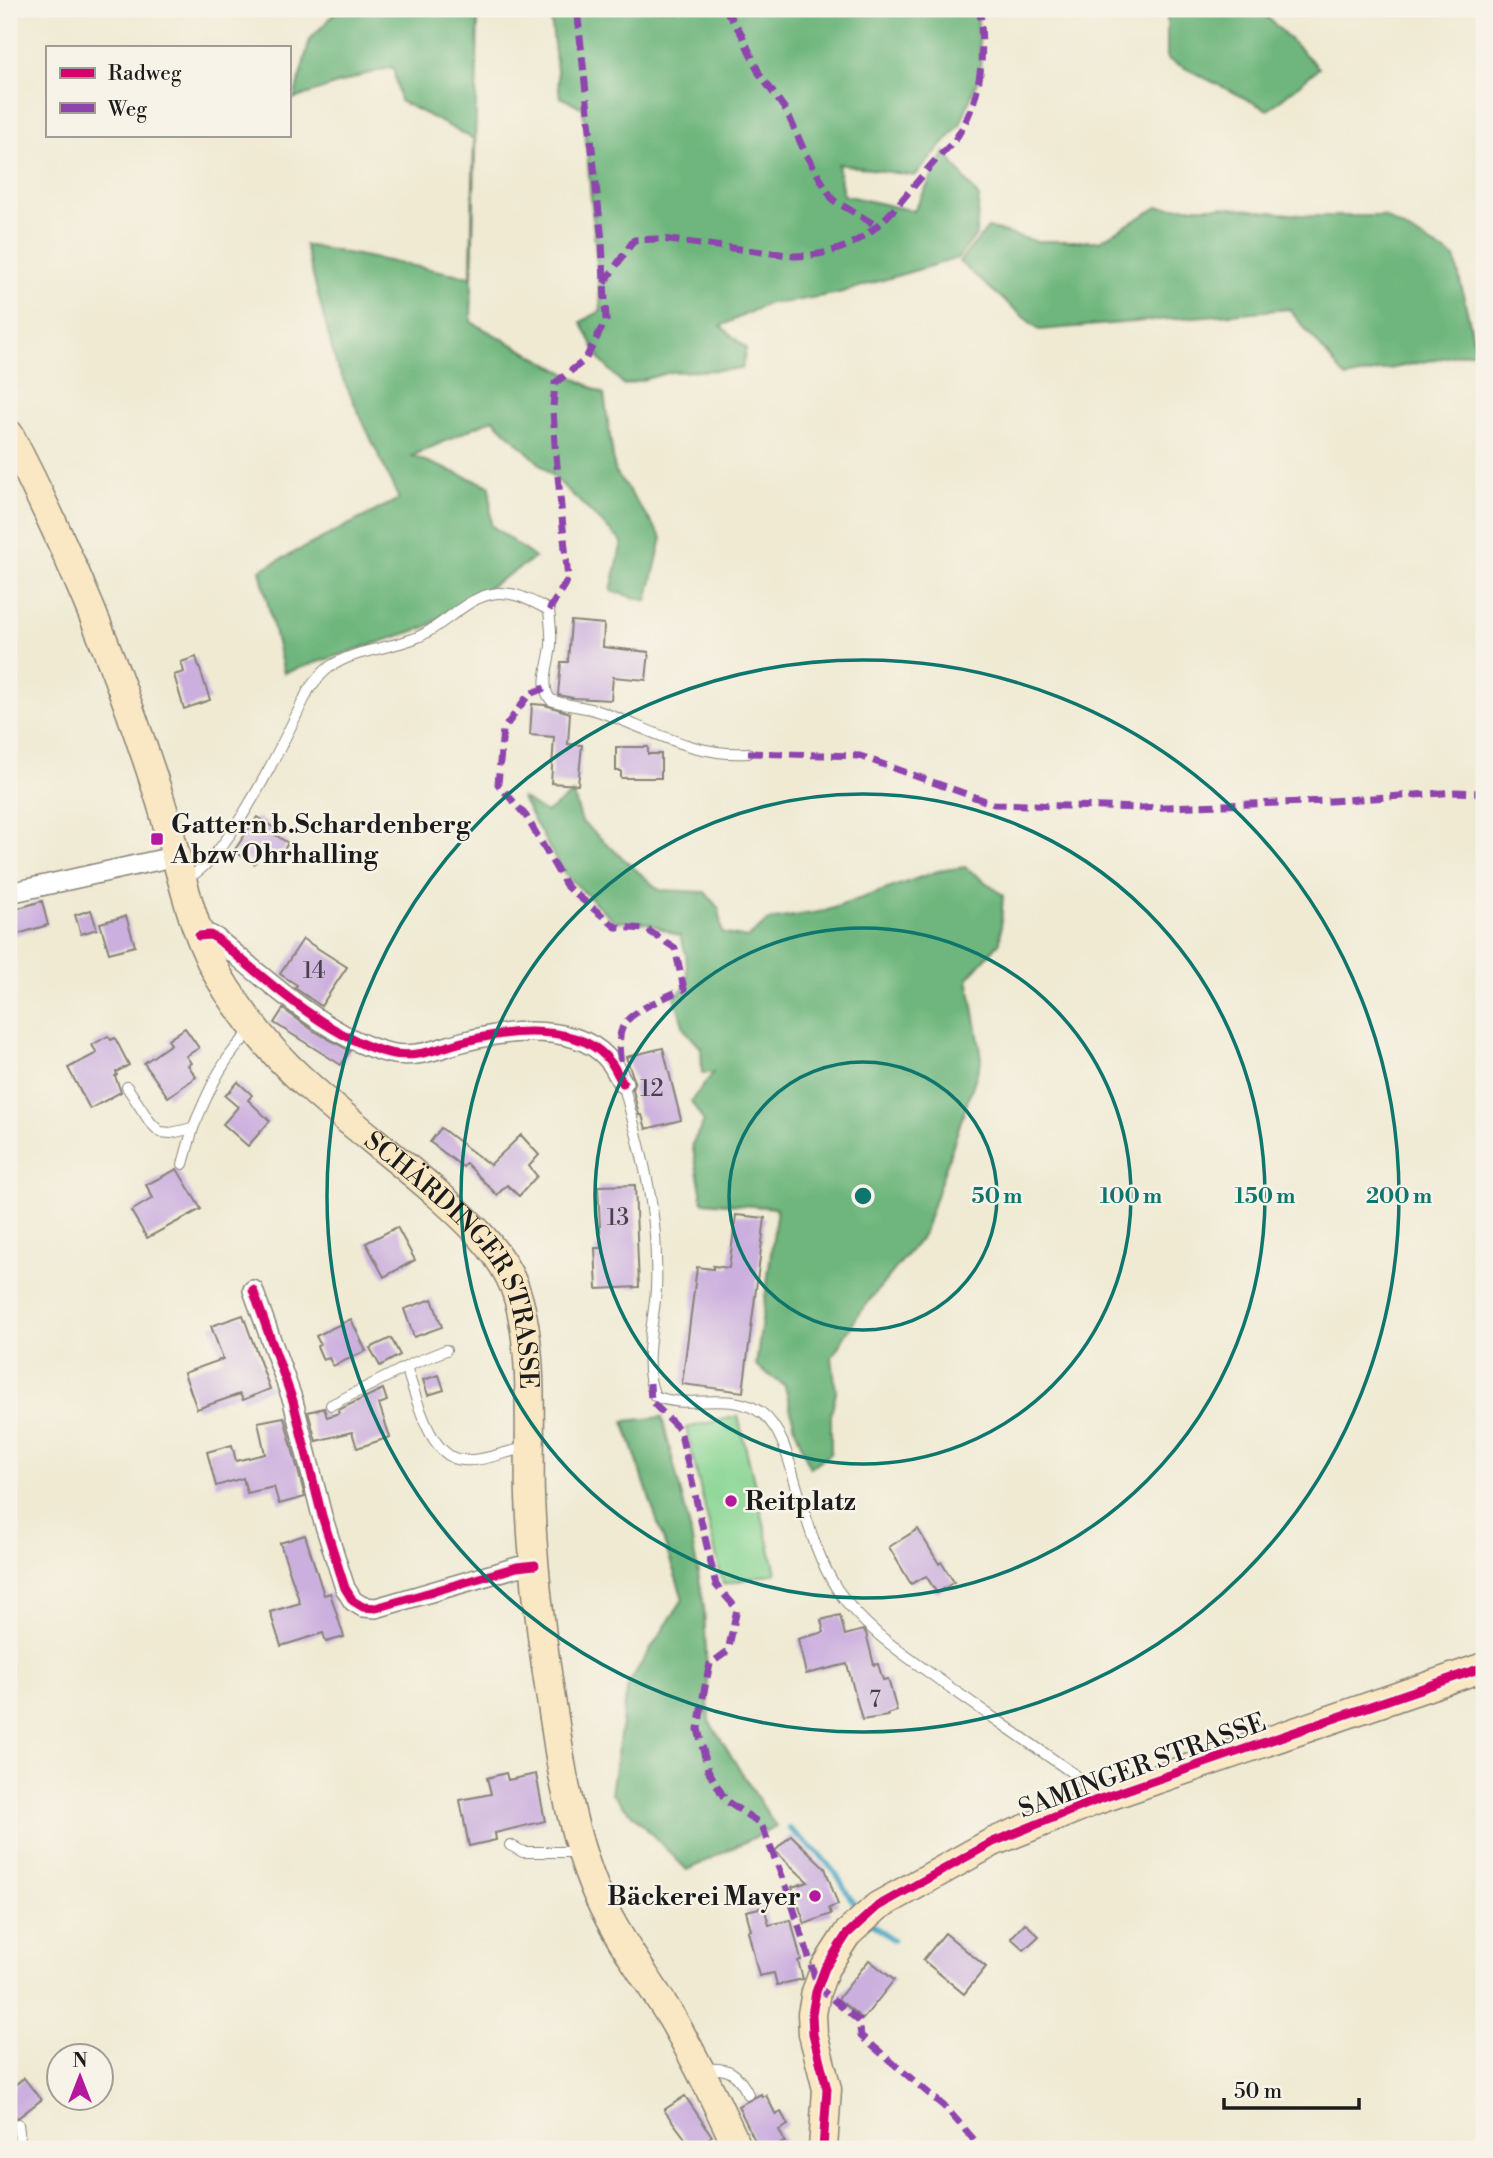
<svg xmlns="http://www.w3.org/2000/svg" width="1493" height="2158" viewBox="0 0 1493 2158" font-family="'Libre Bodoni',serif">
  <style>
    .green { fill: #88d593; stroke: #527858; stroke-width: 2 }
    .forest { fill: #6eb67d; stroke: #45694c; stroke-width: 2 }
    .lines { fill: none; stroke-linecap: round; stroke-linejoin: round }
    .stream { stroke: #47a6c6; stroke-width: 5 }
    .building { fill: #cbafde }
    .lane-casing { stroke: #868378; stroke-width: 12 }
    .street-casing { stroke: #868378; stroke-width: 22 }
    .secondary-casing { stroke: #868378; stroke-width: 31 }
    .lane { stroke: #fff; stroke-width: 10 }
    .street { stroke: #fff; stroke-width: 19 }
    .secondary { stroke: #fae7c3; stroke-width: 28 }
    .quiet { stroke: #8e44ad; stroke-width: 7; stroke-dasharray: 14 7; stroke-linecap: butt }
    .cycleway-casing { stroke: #f7f3e8; stroke-width: 13 }
    .cycleway { stroke: #d6006c; stroke-width: 9 }
    .ring { fill: none; stroke: #0f766e; stroke-width: 3.5 }
    .poi-dot { fill: #b5179e; stroke: #f7f3e8; stroke-width: 2.5 }
    .labels { text-anchor: middle; stroke-width: 5; stroke-linejoin: round; paint-order: stroke }
    .number-label { font-size: 23px; fill: #48414c }
    .poi-label { font-size: 26px; font-weight: bold; fill: #1c1c1c; stroke: #f7f3e8; text-anchor: start }
    .street-label { font-size: 26px; fill: #1c1c1c; stroke: #f7f3e8 }
    .centre { fill: #0f766e; stroke: #f7f3e8; stroke-width: 3.5 }
    .ring-label { font-size: 21px; text-anchor: middle; font-weight: bold; fill: #0f766e; stroke: #f7f3e8; stroke-width: 5; stroke-linejoin: round; paint-order: stroke }
  </style>
  <rect width="100%" height="100%" fill="#f7f3e8"/>
  <filter id="ink" filterUnits="userSpaceOnUse"><feTurbulence type="fractalNoise" baseFrequency=".0143" numOctaves="2"/><feDisplacementMap in="SourceGraphic" scale="14" xChannelSelector="R" yChannelSelector="G"/><feConvolveMatrix kernelMatrix="1 2 1 2 8 2 1 2 1" color-interpolation-filters="sRGB"/></filter>
  <filter id="wash" filterUnits="userSpaceOnUse"><feTurbulence type="fractalNoise" baseFrequency=".00686" numOctaves="4" result="noise"/><feDisplacementMap in="SourceGraphic" scale="28" xChannelSelector="R" yChannelSelector="G"/><feGaussianBlur stdDeviation="1.57" result="paint"/><feColorMatrix in="noise" values="0 0 0 0 0 0 0 0 0 0 0 0 0 0 0 0 0 1.4 0 .05"/><feComposite in="paint" operator="in"/></filter>
  <g filter="url(#wash)">
    <rect width="100%" height="100%" fill="#f0ead3"/>
    <polygon class="green" points="738,1416 776,1573 723,1584 686,1428"/>
    <g class="forest">
      <polygon points="339,9 470,9 478,17 471,322 604,394 615,471 662,538 647,601 611,591 622,542 493,419 412,456 490,486 491,525 535,558 426,627 284,673 260,570 399,499 336,364 305,245 471,277 474,139 400,101 393,67 366,74 294,99 310,39"/>
      <polygon points="550,9 977,9 981,71 960,125 915,176 838,164 843,195 914,211 945,152 979,198 976,235 958,258 839,293 789,302 769,303 721,326 746,348 742,369 671,372 624,385 601,361 581,322 601,311 583,108 560,97"/>
      <polygon points="1167,9 1259,9 1319,68 1268,110 1167,59"/>
      <polygon points="1158,207 1222,207 1311,216 1383,216 1455,258 1476,351 1346,378 1289,309 1039,330 959,262 988,228 1035,241 1099,241"/>
      <polygon points="573,793 582,822 659,890 705,892 719,909 722,933 747,938 769,920 825,911 938,871 965,867 1003,895 1000,942 968,978 982,1058 923,1235 860,1312 832,1357 836,1392 831,1414 831,1453 810,1468 795,1428 785,1386 756,1366 777,1208 703,1202 692,1144 704,1122 691,1101 713,1073 702,1073 701,1048 684,1029 675,997 688,984 686,954 680,936 647,923 614,921 562,871 521,797 546,813"/>
      <polygon points="662,1417 690,1529 704,1607 709,1721 776,1827 687,1870 611,1793 628,1684 683,1599 624,1421"/>
    </g>
    <g class="lines">
      <g class="stream">
        <polyline points="789,1828 821,1856 837,1875 858,1911"/>
        <polyline points="870,1923 893,1940"/>
      </g>
    </g>
    <g id="blocks">
      <g class="building">
        <polygon points="571,621 604,624 603,647 649,652 646,680 613,677 611,700 573,698 558,695 561,662 568,662"/>
        <polygon points="196,657 210,700 184,709 174,675 184,672 181,662"/>
        <polygon points="532,704 545,705 570,713 568,744 582,745 578,785 551,783 554,737 530,735"/>
        <polygon points="616,747 648,747 648,754 661,754 661,778 621,778 621,771 616,771"/>
        <polygon points="257,817 277,830 274,834 288,843 279,858 264,848 254,864 234,851"/>
        <polygon points="42,901 48,925 11,936 9,911"/>
        <polygon points="91,910 97,929 81,934 75,915"/>
        <polygon points="126,916 135,946 109,953 100,923"/>
        <polygon points="303,939 347,967 321,1006 295,988 297,985 280,974"/>
        <polygon points="283,1009 314,1031 350,1051 341,1065 274,1023"/>
        <polygon points="185,1028 199,1048 186,1056 191,1063 188,1065 196,1077 168,1097 144,1063 171,1044 168,1040"/>
        <polygon points="108,1036 111,1040 115,1038 129,1065 116,1072 117,1075 115,1076 121,1092 90,1109 68,1068 97,1053 92,1045"/>
        <polygon points="663,1048 681,1120 646,1129 642,1115 639,1115 633,1090 635,1082 626,1057"/>
        <polygon points="238,1082 252,1095 248,1100 270,1121 248,1146 223,1124 238,1107 225,1096"/>
        <polygon points="441,1128 490,1165 521,1135 539,1155 529,1166 537,1176 519,1196 507,1185 497,1195 466,1163 463,1167 430,1142"/>
        <polygon points="177,1169 201,1209 147,1238 131,1211 153,1198 146,1185"/>
        <polygon points="635,1185 639,1287 597,1289 595,1248 601,1248 598,1186"/>
        <polygon points="736,1215 765,1218 743,1392 682,1384 697,1267 713,1269 713,1266 729,1268"/>
        <polygon points="397,1227 415,1260 384,1277 366,1243"/>
        <polygon points="432,1299 442,1327 414,1337 404,1309"/>
        <polygon points="243,1315 270,1389 243,1400 240,1394 197,1409 184,1373 223,1359 211,1326"/>
        <polygon points="351,1319 366,1351 333,1366 329,1358 323,1360 317,1346 320,1344 316,1336"/>
        <polygon points="391,1338 400,1355 380,1366 370,1348"/>
        <polygon points="439,1375 444,1390 428,1395 423,1380"/>
        <polygon points="383,1389 387,1401 379,1404 390,1437 357,1448 352,1432 316,1441 308,1412 324,1408 327,1417 339,1413 338,1410"/>
        <polygon points="284,1417 305,1497 279,1504 274,1487 247,1493 243,1478 216,1486 207,1452 232,1445 236,1461 265,1454 258,1422"/>
        <polygon points="918,1529 939,1564 941,1562 954,1582 937,1593 926,1576 911,1584 889,1547"/>
        <polygon points="305,1535 324,1595 330,1593 344,1637 326,1642 323,1633 281,1646 270,1612 300,1603 280,1543"/>
        <polygon points="840,1615 845,1635 863,1630 866,1633 874,1665 878,1664 883,1680 888,1679 897,1711 887,1714 888,1716 862,1720 847,1664 806,1674 798,1639 824,1632 821,1620"/>
        <polygon points="506,1773 508,1780 536,1774 545,1821 495,1833 496,1840 469,1846 460,1800 491,1794 487,1778"/>
        <polygon points="791,1835 825,1868 838,1905 829,1908 831,1914 805,1924 792,1887 808,1882 775,1851"/>
        <polygon points="764,1907 769,1925 791,1920 801,1960 798,1961 803,1979 777,1985 774,1973 759,1976 748,1931 751,1930 746,1911"/>
        <polygon points="1025,1923 1039,1936 1024,1950 1011,1938"/>
        <polygon points="945,1933 986,1967 964,1994 923,1960"/>
        <polygon points="869,1960 894,1980 863,2019 838,1999"/>
        <polygon points="24,2078 41,2100 19,2117 13,2119 9,2125 9,2090"/>
        <polygon points="761,2094 762,2097 766,2095 776,2115 781,2112 788,2125 779,2130 785,2142 769,2149 759,2149 738,2106"/>
        <polygon points="685,2096 712,2136 693,2149 664,2110"/>
      </g>
    </g>
  </g>
  <g filter="url(#ink)">
    <use href="#blocks" fill-opacity="0" stroke="#868378" stroke-width="2"/>
    <g class="lines">
      <g class="lane-casing">
        <g id="lane">
          <path d="M184 879C226 867 289 730 309 689 315 681 322 672 331 666 357 649 390 649 418 637 445 625 468 595 498 593 517 592 533 602 549 610 550 622 552 633 551 645 550 661 539 687 551 700 566 706 583 706 598 711 648 728 694 757 748 753"/>
          <path d="M623 1083C636 1133 651 1183 655 1235 656 1253 657 1272 656 1289 654 1323 641 1365 655 1396 689 1411 731 1389 763 1414 783 1431 789 1461 796 1485 807 1520 817 1558 837 1589 865 1631 908 1657 948 1686 990 1715 1032 1745 1074 1774L1091 1789 1095 1797"/>
          <path d="M127 1087 150 1122 160 1132 171 1133 193 1128C209 1091 222 1057 253 1030"/>
          <polyline points="183,1164 193,1128"/>
          <path d="M406 1367C416 1395 429 1458 463 1460 485 1462 507 1450 528 1448"/>
          <polyline points="331,1405 414,1363 446,1350"/>
          <polyline points="510,1845 523,1852 578,1852"/>
          <path d="M704 2069C729 2067 737 2072 748 2094"/>
          <polyline points="15,2149 20,2140 18,2124"/>
        </g>
      </g>
      <g class="street-casing">
        <g id="street">
          <polyline points="9,893 177,856"/>
          <path d="M199 936 210 935 216 938C263 977 329 1039 389 1053 416 1059 437 1049 462 1042 506 1030 582 1021 612 1064 616 1070 619 1077 623 1083"/>
          <polyline points="253,1290 293,1401 322,1516 345,1588 353,1601 363,1607 376,1608 517,1567 535,1565"/>
        </g>
      </g>
      <g class="secondary-casing">
        <g id="secondary">
          <path id="s1" d="M9 434C68 548 118 668 157 790 179 856 188 931 227 990 248 1022 272 1053 301 1079 346 1121 396 1157 441 1197 470 1223 499 1250 514 1286 536 1343 528 1436 530 1497 533 1571 542 1645 554 1718 558 1744 561 1769 567 1794 574 1828 584 1864 598 1896 618 1940 648 1979 673 2020 697 2062 718 2105 738 2149"/>
          <polyline points="823,2149 827,2089 813,2034 812,2014 816,1992 825,1968 847,1934 878,1906 993,1842 1097,1800 1484,1667"/>
        </g>
      </g>
      <use href="#lane" class="lane"/>
      <use href="#street" class="street"/>
      <use href="#secondary" class="secondary"/>
      <g class="quiet">
        <polyline points="725,9 741,33 759,73 787,112 806,155 833,200 879,227"/>
        <path d="M604 283 634 240 661 239 795 256C860 255 884 222 922 176 932 163 944 152 955 140 983 97 984 58 980 9"/>
        <polyline points="549,610 568,579 555,445 553,408 555,383 585,360 606,320 602,241 577,9"/>
        <path d="M545 688 529 694 503 730 498 784 526 816 567 887 616 927 646 929 675 948 684 989C668 996 630 1011 623 1026 616 1040 621 1061 622 1076"/>
        <polyline points="748,753 860,756 994,804 1141,808 1330,801 1455,792 1484,793"/>
        <polyline points="650,1383 651,1401 680,1430 716,1585 737,1609 728,1651 710,1664 704,1691 698,1729 708,1770 726,1801 761,1824 788,1891 818,1987 859,2021 861,2036 946,2108 982,2149"/>
      </g>
      <g class="cycleway-casing">
        <g id="cycleway">
          <path d="M199 936 210 935 216 938C263 977 329 1039 389 1053 416 1059 437 1049 462 1042 506 1030 582 1021 612 1064 616 1070 619 1077 623 1083"/>
          <polyline points="253,1290 293,1401 322,1516 345,1588 353,1601 363,1607 376,1608 517,1567 535,1565"/>
          <polyline points="823,2149 827,2089 813,2034 812,2014 816,1992 825,1968 847,1934 878,1906 993,1842 1097,1800 1484,1667"/>
        </g>
      </g>
      <use href="#cycleway" class="cycleway"/>
    </g>
  </g>
  <g class="ring">
    <circle cx="863" cy="1196" r="134"/>
    <circle cx="863" cy="1196" r="268"/>
    <circle cx="863" cy="1196" r="402"/>
    <circle cx="863" cy="1196" r="536"/>
  </g>
  <g class="poi-dot">
    <rect x="150" y="832" width="14" height="14" rx="3.5"/>
    <circle cx="731" cy="1501" r="7"/>
    <circle cx="815" cy="1896" r="7"/>
  </g>
  <g class="labels">
    <g class="number-label">
      <text x="314" y="978">14</text>
      <text x="652" y="1096">12</text>
      <text x="618" y="1225">13</text>
      <text x="875" y="1707">7</text>
    </g>
    <g class="poi-label">
      <text x="171" y="833">Gattern b.Schardenberg<tspan x="171" dy="30">Abzw Ohrhalling</tspan></text>
      <text x="745" y="1510">Reitplatz</text>
      <text x="801" y="1905" text-anchor="end">Bäckerei Mayer</text>
    </g>
    <g class="street-label">
      <text dy="9" stroke="none"><textPath href="#s1" startOffset="961">SCHÄRDINGER STRASSE</textPath></text>
      <text transform="translate(1142 1765) rotate(-20)" y="9">SAMINGER STRASSE</text>
    </g>
  </g>
  <circle cx="863" cy="1196" r="10" class="centre"/>
  <g class="ring-label">
    <text x="997" y="1203">50 m</text>
    <text x="1131" y="1203">100 m</text>
    <text x="1265" y="1203">150 m</text>
    <text x="1399" y="1203">200 m</text>
  </g>
  <rect width="1493" height="2158" fill="none" stroke="#f7f3e8" stroke-width="35"/>
  <rect x="46" y="46" width="245" height="91" fill="#f7f3e8" stroke="#9f9d96" stroke-width="2"/>
  <rect x="60" y="68" width="35" height="10" fill="#d6006c" stroke="#9f9d96" stroke-width="2"/>
  <text x="108" y="80" font-size="21" fill="#1c1c1c">Radweg</text>
  <rect x="60" y="103" width="35" height="10" fill="#8e44ad" stroke="#9f9d96" stroke-width="2"/>
  <text x="108" y="116" font-size="21" fill="#1c1c1c">Weg</text>
  <g transform="translate(80 2077)"><circle r="33" fill="#f7f3e8" stroke="#9f9d96" stroke-width="2"/>
  <path d="M0-5L12 26L0 18L-12 26Z" fill="#b5179e"/>
  <text y="-10" font-size="19" font-weight="bold" text-anchor="middle" fill="#1c1c1c">N</text>
  </g>
  <path d="M1224 2098v10h135v-10" fill="none" stroke="#1c1c1c" stroke-width="3.5"/>
  <text x="1234" y="2098" font-size="21" fill="#1c1c1c" stroke="#f7f3e8" stroke-width="5" paint-order="stroke">50 m</text>
</svg>
